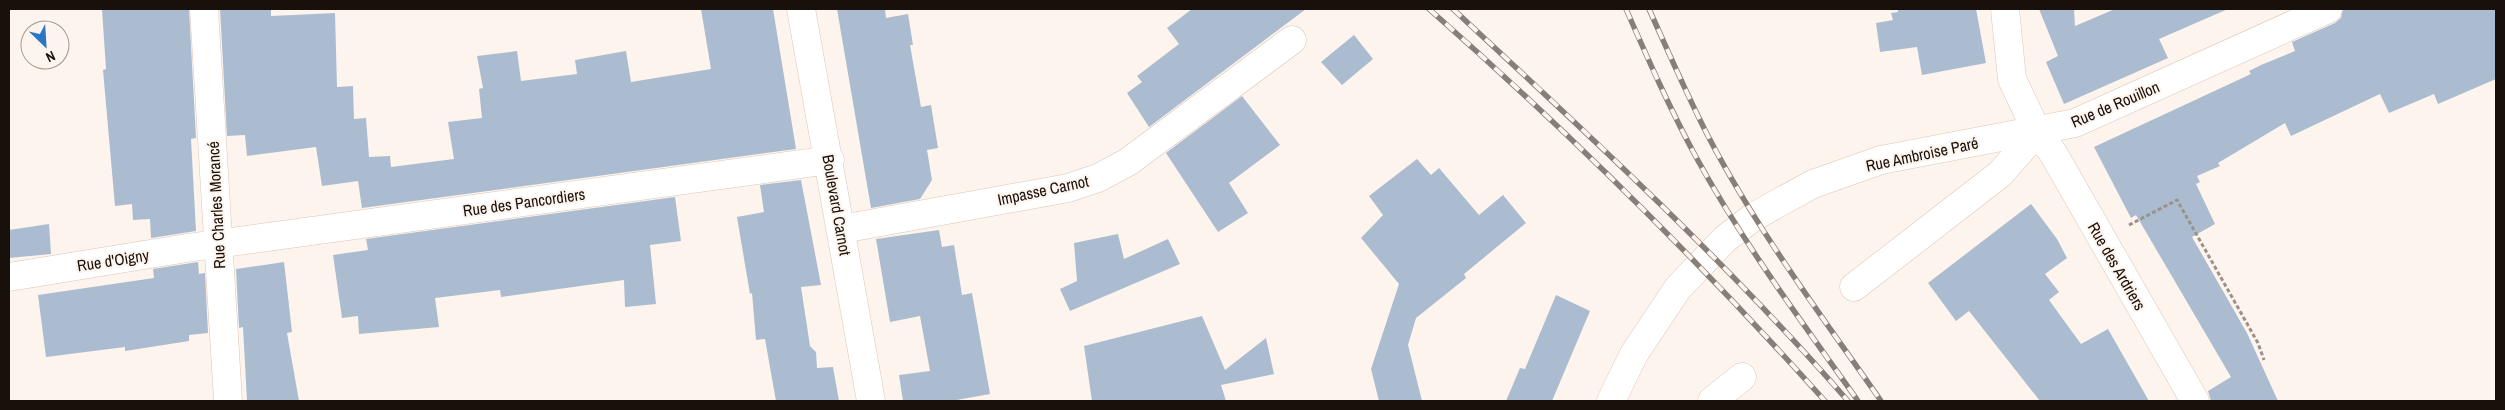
<svg xmlns="http://www.w3.org/2000/svg" width="2505" height="410" viewBox="0 0 2505 410" font-family="'Archivo Narrow',sans-serif">
  <style>
    .building { fill: #abbcd0 }
    .lines { fill: none; stroke-linecap: round; stroke-linejoin: round }
    .minor-casing { stroke: #dcc5b5; stroke-width: 29 }
    .tertiary-casing { stroke: #dcc5b5; stroke-width: 29 }
    .path { stroke: #9a918b; stroke-width: 3; stroke-dasharray: 4 2.5; stroke-linecap: butt }
    .minor { stroke: #fff; stroke-width: 28 }
    .tertiary { stroke: #fff; stroke-width: 28 }
    .rail-casing { stroke: #877e78; stroke-width: 5.5 }
    .rail { stroke: #fdf4ed; stroke-width: 4; stroke-dasharray: 11; stroke-linecap: butt }
    .labels { text-anchor: middle; stroke-width: 4; stroke-linejoin: round; paint-order: stroke }
    .street-label { font-size: 16px; fill: #18100a; stroke: #fdf4ed }
  </style>
  <rect width="100%" height="100%" fill="#fdf4ed"/>
  <g class="building">
    <polygon points="102,9 189,9 196,138 191,139 196,231 151,238 150,219 133,220 132,204 115,206 103,70 106,69"/>
    <polygon points="220,9 271,9 271,16 335,13 337,87 353,86 354,119 366,118 369,157 390,156 391,167 454,159 448,122 482,118 479,89 483,88 477,56 517,51 521,81 577,74 575,60 626,51 631,82 711,69 701,9 773,9 796,149 362,208 358,181 322,186 316,147 247,156 245,135 227,136"/>
    <polygon points="837,9 885,9 886,18 908,14 913,45 910,45 921,107 931,105 938,148 927,150 932,180 920,199 871,208"/>
    <polygon points="1192,9 1306,9 1149,127 1127,93 1142,82 1137,76 1179,44 1167,28"/>
    <polygon points="1898,9 1976,9 1986,63 1922,75 1917,47 1880,52 1876,23 1893,20 1891,13 1898,12"/>
    <polygon points="2039,9 2074,9 2075,26 2115,9 2228,9 2159,39 2168,58 2064,104 2046,62 2058,56"/>
    <polygon points="2343,9 2496,9 2496,79 2438,104 2434,94 2389,113 2380,94 2291,136 2285,123 2218,163 2220,166 2197,176 2200,182 2196,184 2215,224 2192,237 2247,333 2278,401 2211,401 2208,391 2231,377 2136,215 2131,218 2094,147 2251,74 2249,71 2261,65 2295,51 2292,42 2335,23 2341,18"/>
    <polygon points="1354,35 1373,59 1342,85 1321,62"/>
    <polygon points="1242,96 1280,145 1229,183 1248,213 1218,232 1166,153"/>
    <polygon points="1417,159 1431,175 1439,168 1479,215 1503,195 1526,223 1464,274 1466,278 1416,318 1408,345 1422,401 1379,401 1371,369 1399,284 1361,238 1383,215 1369,196"/>
    <polygon points="801,180 821,285 801,287 810,346 816,352 817,368 833,367 839,401 776,401 765,339 756,340 752,293 750,294 737,217 764,212 760,185"/>
    <polygon points="675,197 681,241 650,245 656,304 625,307 624,280 501,297 500,290 435,298 439,327 359,334 358,316 342,318 333,255 368,250 366,239"/>
    <polygon points="2031,204 2057,239 2067,258 2045,274 2059,292 2049,300 2081,344 2108,329 2149,401 2040,401 1969,311 1956,321 1928,283"/>
    <polygon points="49,224 51,254 9,258 9,230"/>
    <polygon points="939,230 942,247 954,245 962,295 972,293 990,394 951,401 903,401 899,375 930,371 920,316 890,322 876,239"/>
    <polygon points="1118,234 1124,259 1168,239 1180,264 1070,311 1060,289 1077,281 1074,243"/>
    <polygon points="198,262 199,274 205,273 208,333 189,335 189,341 125,351 125,347 46,357 38,295 154,278 153,269"/>
    <polygon points="284,262 292,332 287,333 299,401 247,401 243,327 239,328 236,269"/>
    <polygon points="1556,295 1590,311 1552,401 1506,401 1520,368 1525,369"/>
    <polygon points="1202,316 1225,370 1266,338 1274,374 1221,385 1226,401 1092,401 1084,346"/>
  </g>
  <g class="lines">
    <g class="minor-casing">
      <g id="minor">
        <polyline points="204,9 228,401"/>
        <polyline points="2005,9 2012,79 2037,132 2053,153 2195,401"/>
        <polyline points="842,229 1068,188 1098,178 1128,162 1292,40"/>
        <polyline points="9,277 187,248 830,160"/>
        <polyline points="1854,287 2000,174 2037,132"/>
        <polyline points="1611,401 1634,354 1678,288 1725,239 1752,218 1780,202 1813,184 1881,160 2075,123 2328,9"/>
        <polyline points="1712,401 1742,377"/>
      </g>
    </g>
    <g class="tertiary-casing">
      <polyline id="tertiary" points="801,9 871,401"/>
    </g>
    <polyline class="path" points="2129,225 2177,200 2258,343 2264,360"/>
    <use href="#minor" class="minor"/>
    <use href="#tertiary" class="tertiary"/>
    <g class="rail-casing">
      <g id="rail">
        <path d="M1429 9C1569 132 1701 263 1825 401"/>
        <path d="M1453 9C1589 135 1726 261 1848 401"/>
        <path d="M1626 9C1648 59 1670 109 1696 157 1743 243 1802 322 1858 401"/>
        <path d="M1649 9C1668 51 1687 95 1708 136 1757 230 1821 315 1881 401"/>
      </g>
    </g>
    <use href="#rail" class="rail"/>
  </g>
  <g class="labels">
    <g class="street-label">
      <text transform="translate(2115 104) rotate(-23)" y="6">Rue de Rouillon</text>
      <text transform="translate(1922 154) rotate(-12)" y="6">Rue Ambroise Paré</text>
      <text transform="translate(1043 190) rotate(-12)" y="6">Impasse Carnot</text>
      <text transform="translate(524 202) rotate(-8)" y="6">Rue des Pancordiers</text>
      <text transform="translate(216 205) rotate(-93)" y="6">Rue Charles Morancé</text>
      <text transform="translate(837 205) rotate(80)" y="6">Boulevard Carnot</text>
      <text transform="translate(113 260) rotate(-9)" y="6">Rue d'Oigny</text>
      <text transform="translate(2117 266) rotate(60)" y="6">Rue des Ardriers</text>
    </g>
  </g>
  <rect width="2505" height="410" fill="none" stroke="#18100a" stroke-width="20"/>
  <g transform="translate(45 45) rotate(155)"><circle r="24" fill="#fdf4ed" stroke="#a19992"/>
  <path d="M0-4L9 19L0 12L-9 19Z" fill="#2877c6"/>
  <text y="-8" font-size="14" font-weight="bold" text-anchor="middle" fill="#18100a">N</text>
  </g>
</svg>
